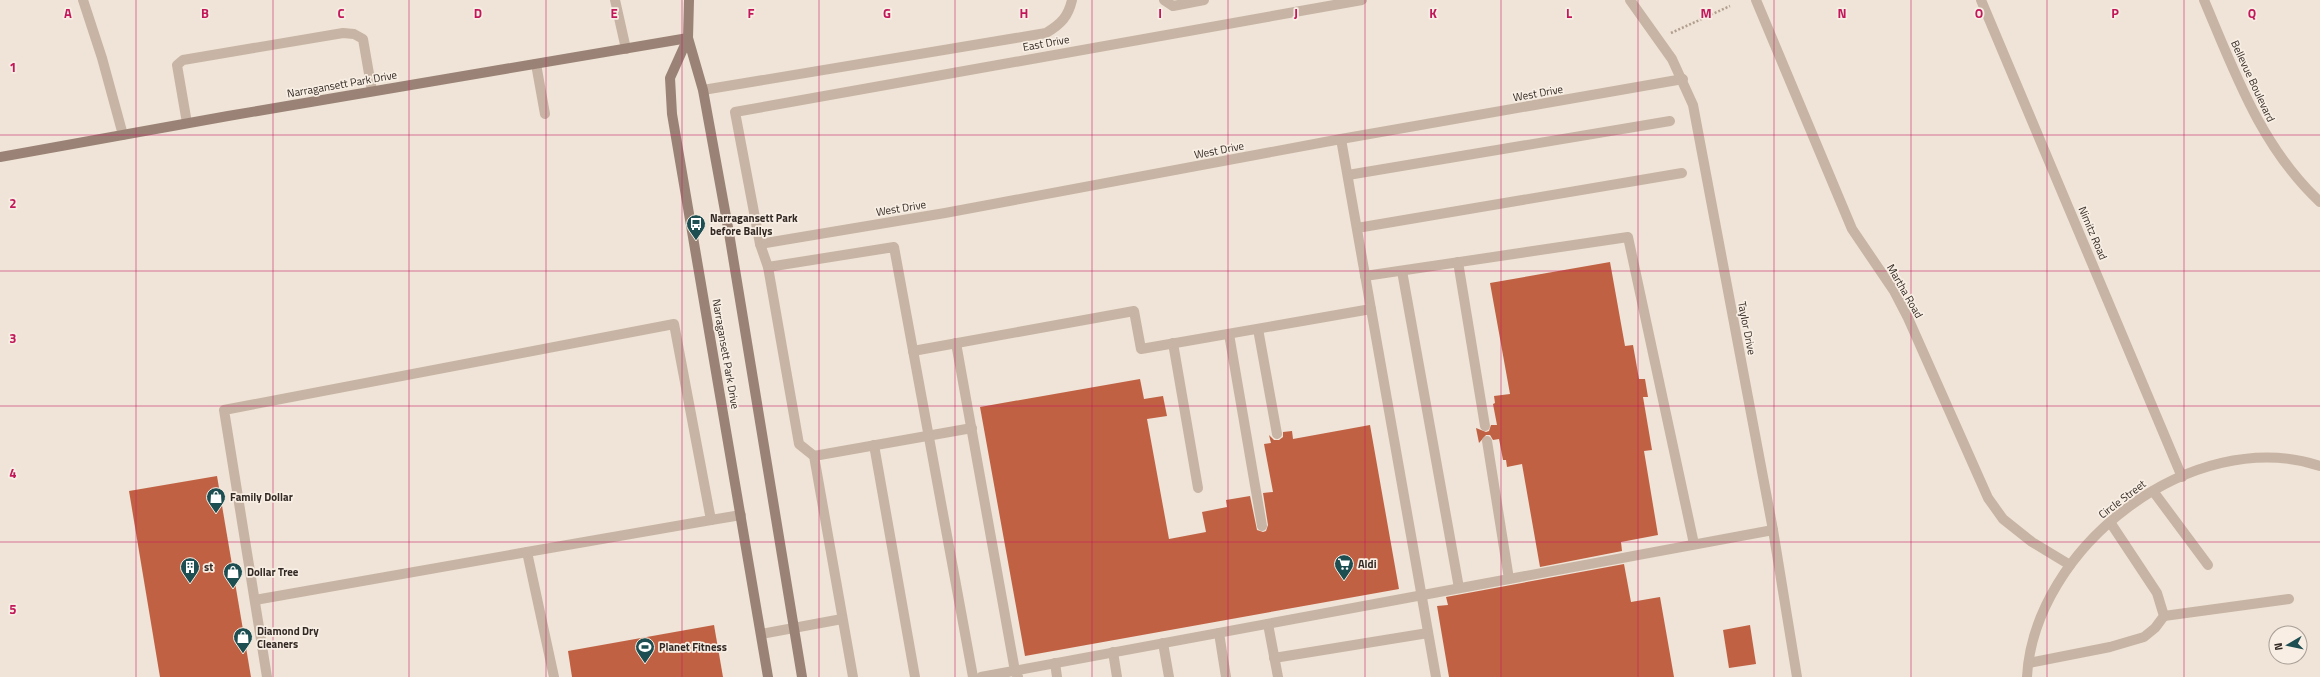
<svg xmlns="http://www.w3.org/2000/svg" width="2320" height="677" viewBox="0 0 2320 677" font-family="'Titillium Web',sans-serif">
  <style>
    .building { fill: #c16144 }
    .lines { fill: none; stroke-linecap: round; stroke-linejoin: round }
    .path { stroke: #b29e8e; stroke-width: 2.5; stroke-dasharray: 2 2; stroke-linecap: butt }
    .lane { stroke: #c7b4a4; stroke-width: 10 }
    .street { stroke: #c7b4a4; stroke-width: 10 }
    .secondary { stroke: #9a8376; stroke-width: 10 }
    .grid { fill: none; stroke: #c2185b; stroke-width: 1; stroke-opacity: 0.55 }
    .labels { text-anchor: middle; stroke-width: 3.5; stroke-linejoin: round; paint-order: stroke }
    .street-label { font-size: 11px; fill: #322925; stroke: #f8eee3 }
    .poi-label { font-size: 11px; font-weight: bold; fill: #322925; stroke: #f8eee3; text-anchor: start }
    .grid-label { font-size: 13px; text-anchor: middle; font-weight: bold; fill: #c2185b; stroke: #f8eee3; stroke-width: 3.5; stroke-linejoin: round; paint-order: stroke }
  </style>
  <rect width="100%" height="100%" fill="#efe4d7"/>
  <g class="building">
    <polygon points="1610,262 1625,346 1633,345 1639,379 1645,379 1648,397 1643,397 1652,450 1644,451 1658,535 1621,542 1622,551 1540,567 1522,464 1507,467 1506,460 1503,460 1499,439 1493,440 1490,435 1486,435 1479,443 1476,428 1486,432 1489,431 1491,425 1497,425 1493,404 1495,403 1494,396 1510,394 1490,283"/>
    <polygon points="1140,379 1144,399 1163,396 1167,416 1147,419 1169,539 1206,532 1202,512 1227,507 1226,500 1250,496 1257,530 1263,532 1266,531 1268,525 1263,493 1273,492 1264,444 1271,443 1269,435 1274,440 1279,440 1283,437 1283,432 1292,431 1293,439 1370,425 1399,589 1025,656 980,407"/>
    <polygon points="217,476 251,677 160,677 129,491"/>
    <polygon points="1624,564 1631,602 1660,597 1674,677 1449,677 1437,606 1448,605 1446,597"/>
    <polygon points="714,625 723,677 572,677 568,651"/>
    <polygon points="1750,625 1756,664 1729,668 1723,630"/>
  </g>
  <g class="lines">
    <polyline class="path" points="1671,33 1730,6"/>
    <g class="lane">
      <polyline points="83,0 102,58 123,135"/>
      <polyline points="615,0 626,49"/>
      <polyline points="1164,0 1173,6 1204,0"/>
      <polyline points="536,64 545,114"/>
      <path d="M703 90 1046 33C1061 24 1068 17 1072 0"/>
      <polyline points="187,123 177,65 183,60 343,33 354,34 363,39 372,91"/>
      <polyline points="1348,175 1670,121"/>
      <polyline points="1357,228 1682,173"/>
      <polyline points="760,244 768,267 799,444 814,456 853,677"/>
      <polyline points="1458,262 1485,426"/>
      <polyline points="768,267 894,247 973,677"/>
      <polyline points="1402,271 1459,588"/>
      <polyline points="1365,276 1628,237 1694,544"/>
      <polyline points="1371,309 1436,677"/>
      <polyline points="1258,329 1277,434"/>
      <polyline points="1229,334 1262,526"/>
      <polyline points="956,343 1015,671 1018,677"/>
      <polyline points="1173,343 1198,488"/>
      <polyline points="913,351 1134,311 1141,349 1371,309 1341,139"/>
      <polyline points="1487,441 1509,579"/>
      <polyline points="874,445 915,677"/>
      <polyline points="814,456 972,428"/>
      <polyline points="2153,491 2208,565"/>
      <polyline points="711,520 741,515"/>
      <polyline points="255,600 527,552"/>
      <polyline points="2164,616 2289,599"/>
      <polyline points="1268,624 1278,677"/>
      <polyline points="1219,633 1226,677"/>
      <polyline points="761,634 842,619"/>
      <polyline points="1163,643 1169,677"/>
      <polyline points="1113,652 1117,677"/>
      <polyline points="1274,658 1428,633"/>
      <polyline points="1055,663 1057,677"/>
      <polyline points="2029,663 2110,647 2144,637 2155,628 2164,616 2157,593 2110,522"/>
      <polyline points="267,677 224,410 674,324 711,520 527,552 554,677"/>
      <polyline points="981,677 1773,530"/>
    </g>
    <g class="street">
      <polyline points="1362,0 735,112 760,244 945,213 1341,139 1683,79"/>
      <polyline points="1630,0 1672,59 1693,105 1773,530 1797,677"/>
      <polyline points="1756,0 1852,229 1894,291 1908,318 1988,498 2003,519 2032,542 2070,565"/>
      <polyline points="1981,0 2182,477"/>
      <path d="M2204 0C2235 73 2261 147 2320 202"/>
      <path d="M2027 677C2034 547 2193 424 2320 466"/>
    </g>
    <g class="secondary">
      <polyline points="689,0 688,38 703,90 729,233 802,677"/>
      <polyline points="688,38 670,78 672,114 768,677"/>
      <polyline points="0,157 228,116 688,38"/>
    </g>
  </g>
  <path class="grid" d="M136 0V677M273 0V677M409 0V677M546 0V677M682 0V677M819 0V677M955 0V677M1092 0V677M1228 0V677M1365 0V677M1501 0V677M1638 0V677M1774 0V677M1911 0V677M2047 0V677M2184 0V677M0 135H2320M0 271H2320M0 406H2320M0 542H2320"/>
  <defs>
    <g id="bus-pin" transform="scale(1)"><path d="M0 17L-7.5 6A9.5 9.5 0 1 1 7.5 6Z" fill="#1d4f52" stroke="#f8eee3"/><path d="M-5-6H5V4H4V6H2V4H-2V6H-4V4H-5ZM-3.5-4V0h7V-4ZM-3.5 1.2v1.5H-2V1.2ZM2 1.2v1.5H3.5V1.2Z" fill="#fff"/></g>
    <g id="shop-pin" transform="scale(1)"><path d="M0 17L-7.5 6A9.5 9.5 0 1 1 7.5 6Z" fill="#1d4f52" stroke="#f8eee3"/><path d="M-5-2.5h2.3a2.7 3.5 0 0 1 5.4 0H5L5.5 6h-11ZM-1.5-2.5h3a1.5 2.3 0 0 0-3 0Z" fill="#fff"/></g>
    <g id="supermarket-pin" transform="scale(1)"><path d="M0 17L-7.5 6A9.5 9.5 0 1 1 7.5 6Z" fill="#1d4f52" stroke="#f8eee3"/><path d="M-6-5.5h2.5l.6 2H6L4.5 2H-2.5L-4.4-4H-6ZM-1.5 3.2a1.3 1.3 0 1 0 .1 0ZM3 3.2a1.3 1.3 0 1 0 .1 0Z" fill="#fff"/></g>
    <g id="building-pin" transform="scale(1)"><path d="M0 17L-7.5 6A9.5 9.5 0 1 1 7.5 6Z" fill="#1d4f52" stroke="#f8eee3"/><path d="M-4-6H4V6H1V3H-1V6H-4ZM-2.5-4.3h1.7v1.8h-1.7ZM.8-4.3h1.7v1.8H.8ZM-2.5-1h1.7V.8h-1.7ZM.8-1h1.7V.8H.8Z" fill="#fff"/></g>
    <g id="stadium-pin" transform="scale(1)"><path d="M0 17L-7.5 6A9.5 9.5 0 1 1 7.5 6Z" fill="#1d4f52" stroke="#f8eee3"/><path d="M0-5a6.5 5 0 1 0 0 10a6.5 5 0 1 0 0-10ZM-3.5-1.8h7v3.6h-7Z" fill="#fff"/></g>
  </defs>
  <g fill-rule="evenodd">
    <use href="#bus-pin" x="696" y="224"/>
    <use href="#shop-pin" x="216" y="497"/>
    <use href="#supermarket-pin" x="1344" y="564"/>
    <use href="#building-pin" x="190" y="567"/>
    <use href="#shop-pin" x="233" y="572"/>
    <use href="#shop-pin" x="243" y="637"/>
    <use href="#stadium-pin" x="645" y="647"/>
  </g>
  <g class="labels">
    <g class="street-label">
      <text transform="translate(1046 43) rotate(-10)" y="4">East Drive</text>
      <text transform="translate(2253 81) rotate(65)" y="4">Bellevue Boulevard</text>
      <text transform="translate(342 84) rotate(-10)" y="4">Narragansett Park Drive</text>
      <text transform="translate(1538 93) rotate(-10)" y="4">West Drive</text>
      <text transform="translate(1219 150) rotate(-11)" y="4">West Drive</text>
      <text transform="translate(901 208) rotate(-9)" y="4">West Drive</text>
      <text transform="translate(2093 233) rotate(67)" y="4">Nimitz Road</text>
      <text transform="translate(1905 291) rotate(60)" y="4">Martha Road</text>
      <text transform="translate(1747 328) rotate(79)" y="4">Taylor Drive</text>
      <text transform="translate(726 354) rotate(80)" y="4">Narragansett Park Drive</text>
      <text transform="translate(2122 499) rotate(-37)" y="4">Circle Street</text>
    </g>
    <g class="poi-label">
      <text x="710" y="222">Narragansett Park<tspan x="710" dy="13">before Ballys</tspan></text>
      <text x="230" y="501">Family Dollar</text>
      <text x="1358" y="568">Aldi</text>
      <text x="204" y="571">st</text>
      <text x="247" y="576">Dollar Tree</text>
      <text x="257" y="635">Diamond Dry<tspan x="257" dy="13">Cleaners</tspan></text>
      <text x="659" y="651">Planet Fitness</text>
    </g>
  </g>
  <g class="grid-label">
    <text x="68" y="18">A</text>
    <text x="205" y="18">B</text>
    <text x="341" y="18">C</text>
    <text x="478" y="18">D</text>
    <text x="614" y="18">E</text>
    <text x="751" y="18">F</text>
    <text x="887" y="18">G</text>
    <text x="1024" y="18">H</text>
    <text x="1160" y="18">I</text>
    <text x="1296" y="18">J</text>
    <text x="1433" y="18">K</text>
    <text x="1569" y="18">L</text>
    <text x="1706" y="18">M</text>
    <text x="1842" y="18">N</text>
    <text x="1979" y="18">O</text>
    <text x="2115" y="18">P</text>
    <text x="2252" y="18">Q</text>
    <text x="13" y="72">1</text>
    <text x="13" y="208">2</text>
    <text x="13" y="343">3</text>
    <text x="13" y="478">4</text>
    <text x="13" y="614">5</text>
  </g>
  <g transform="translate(2288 645) rotate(261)"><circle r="19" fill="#f8eee3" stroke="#a99f97"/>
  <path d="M0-3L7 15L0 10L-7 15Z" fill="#1d4f52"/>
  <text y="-6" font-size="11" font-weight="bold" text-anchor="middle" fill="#322925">N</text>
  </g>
</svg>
